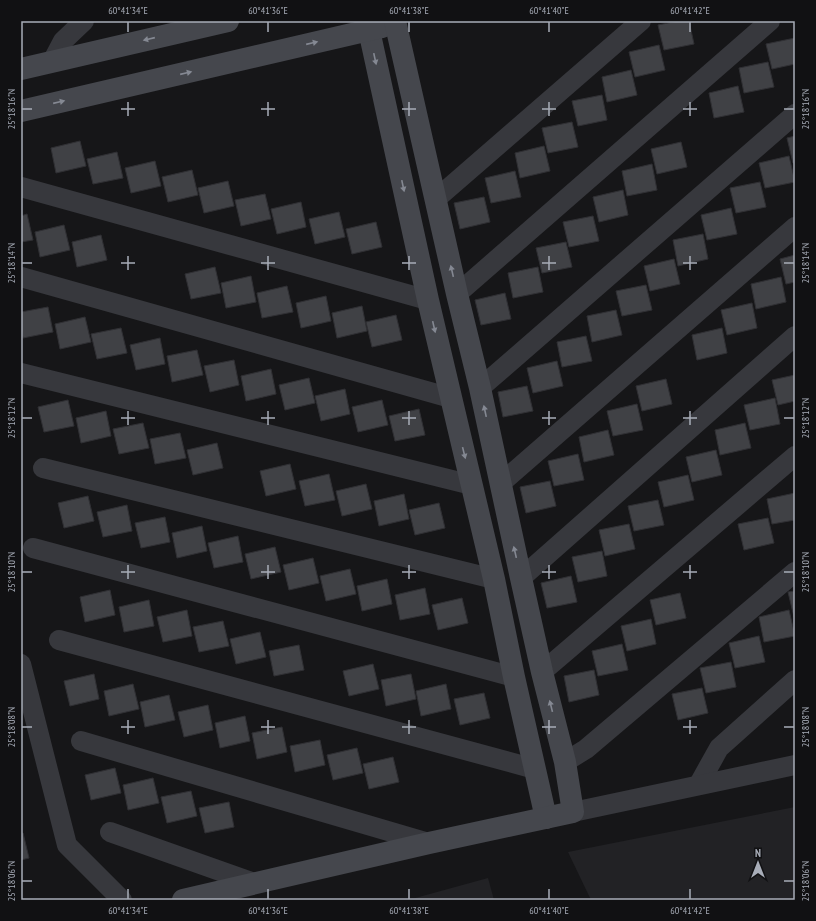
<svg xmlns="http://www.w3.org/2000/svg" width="816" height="921" viewBox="0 0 816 921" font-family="'PT Sans Narrow',sans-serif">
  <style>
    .built { fill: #222225 }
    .building { fill: #404145; stroke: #303034 }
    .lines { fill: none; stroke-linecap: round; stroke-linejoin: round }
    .street { stroke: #37383d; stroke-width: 20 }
    .secondary { stroke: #45474d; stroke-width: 22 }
    .oneway { fill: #858993 }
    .ticks { fill: none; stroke: #a8adb8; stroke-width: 1.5 }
    .neatline { fill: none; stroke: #a8adb8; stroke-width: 1.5 }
    .ticks-label { font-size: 10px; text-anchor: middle; fill: #a8adb8 }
  </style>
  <rect width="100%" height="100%" fill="#161618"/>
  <g class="built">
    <polygon points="795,807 795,900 591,900 568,852"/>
    <polygon points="488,878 494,900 408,900"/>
  </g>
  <g class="building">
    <polygon points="678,21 689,21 694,44 664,50 658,25"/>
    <polygon points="795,38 795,64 772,69 766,44"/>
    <polygon points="659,45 665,70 635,77 629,52"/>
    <polygon points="768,62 774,87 744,93 739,68"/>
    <polygon points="631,70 637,95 607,102 602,77"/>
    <polygon points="738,86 744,112 714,118 709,93"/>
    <polygon points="602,95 607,120 578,126 572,101"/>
    <polygon points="572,122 578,147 548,153 542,128"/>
    <polygon points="795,136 795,163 793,163 787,138"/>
    <polygon points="80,141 86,166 56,173 51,148"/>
    <polygon points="681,142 687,167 657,174 651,149"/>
    <polygon points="544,146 550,171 520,178 515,153"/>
    <polygon points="117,152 123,178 93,184 87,159"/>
    <polygon points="789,156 795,182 765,188 759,163"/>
    <polygon points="155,161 161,186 131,193 125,168"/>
    <polygon points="652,164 657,190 627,196 622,171"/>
    <polygon points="192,170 198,195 168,202 162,177"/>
    <polygon points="515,171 521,197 491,203 485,178"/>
    <polygon points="228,181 234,206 204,213 198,188"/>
    <polygon points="760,182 766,207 736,213 730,188"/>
    <polygon points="623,190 628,215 599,222 593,197"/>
    <polygon points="265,194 271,219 241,226 235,200"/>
    <polygon points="484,197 490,222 460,229 454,203"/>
    <polygon points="301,202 306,227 277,234 271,209"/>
    <polygon points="731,208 737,234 707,240 701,215"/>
    <polygon points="339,212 345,237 315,244 309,219"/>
    <polygon points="27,214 33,240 21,242 21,216"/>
    <polygon points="593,216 599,241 569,247 563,222"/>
    <polygon points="376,222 382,247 352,254 346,229"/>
    <polygon points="64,225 70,250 40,257 35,232"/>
    <polygon points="703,234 708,259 678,266 673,240"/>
    <polygon points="101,235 107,260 77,267 72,242"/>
    <polygon points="566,242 572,267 542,273 536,248"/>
    <polygon points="795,255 795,282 786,284 780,259"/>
    <polygon points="674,259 680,284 650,291 644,266"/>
    <polygon points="215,267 221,293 191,299 185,274"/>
    <polygon points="538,267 543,292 513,298 508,273"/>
    <polygon points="251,276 256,302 226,308 221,283"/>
    <polygon points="781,277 786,302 756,309 751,284"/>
    <polygon points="646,285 652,310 622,316 616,291"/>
    <polygon points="287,286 293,312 262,318 257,293"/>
    <polygon points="505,293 511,319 481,325 475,300"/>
    <polygon points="326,296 331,321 301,328 296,303"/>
    <polygon points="752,303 757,328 727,335 721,310"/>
    <polygon points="362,306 367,331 337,338 332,313"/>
    <polygon points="48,307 53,332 23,338 21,328 21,312"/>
    <polygon points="616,310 622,335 592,342 587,316"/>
    <polygon points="396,315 402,340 372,347 366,322"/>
    <polygon points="85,317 91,342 60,349 55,324"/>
    <polygon points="121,328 127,353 97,359 91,334"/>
    <polygon points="722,328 727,353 697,360 692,335"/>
    <polygon points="586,336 592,361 562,367 557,342"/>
    <polygon points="160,338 165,364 136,370 130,345"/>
    <polygon points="197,350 203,375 172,382 167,356"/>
    <polygon points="234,360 239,385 210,392 204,366"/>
    <polygon points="557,361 563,386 533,393 527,368"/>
    <polygon points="271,369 276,394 246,401 241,376"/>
    <polygon points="795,375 795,401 778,405 772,380"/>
    <polygon points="309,378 315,403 285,410 279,385"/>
    <polygon points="666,379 672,404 642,411 636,386"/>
    <polygon points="527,386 533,411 503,417 498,392"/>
    <polygon points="345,389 350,414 321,421 315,396"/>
    <polygon points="775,398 780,424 750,430 744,405"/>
    <polygon points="68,400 74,426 44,432 38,407"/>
    <polygon points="382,400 388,425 358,432 352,407"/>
    <polygon points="637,404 643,430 613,436 607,411"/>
    <polygon points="419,409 425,435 395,441 389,416"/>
    <polygon points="106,411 111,436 81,443 76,418"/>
    <polygon points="143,423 149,448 119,454 113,429"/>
    <polygon points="745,423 751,448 720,455 715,430"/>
    <polygon points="608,430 614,455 584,462 579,437"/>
    <polygon points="180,433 186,458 155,464 150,439"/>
    <polygon points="217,443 223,468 193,475 187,450"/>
    <polygon points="716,450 722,475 692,482 686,457"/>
    <polygon points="578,454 584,480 554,486 548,461"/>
    <polygon points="290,464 296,489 266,496 260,471"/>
    <polygon points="329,474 335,500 305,506 299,481"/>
    <polygon points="688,475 694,500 664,507 658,482"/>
    <polygon points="550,481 556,506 526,513 520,487"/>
    <polygon points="366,484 372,509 342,516 336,491"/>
    <polygon points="795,493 795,520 772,524 767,499"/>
    <polygon points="404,494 409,519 379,526 374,501"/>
    <polygon points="88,496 94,521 64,528 58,503"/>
    <polygon points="658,500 664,525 634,531 628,506"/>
    <polygon points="439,503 445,528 415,535 409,510"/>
    <polygon points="127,505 132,531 103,537 97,512"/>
    <polygon points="165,517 170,542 141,548 135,523"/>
    <polygon points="768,518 774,543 744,550 738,524"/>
    <polygon points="629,524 635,549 605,556 599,530"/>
    <polygon points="202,526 207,551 177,558 172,533"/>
    <polygon points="238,536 243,562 214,568 208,543"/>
    <polygon points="275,547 281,572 251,579 245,554"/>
    <polygon points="602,551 607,576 578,582 572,557"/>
    <polygon points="313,558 319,583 289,590 283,565"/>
    <polygon points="350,569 356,594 326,601 320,576"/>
    <polygon points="571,576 577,602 547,608 541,583"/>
    <polygon points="387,579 392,604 362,611 357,586"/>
    <polygon points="425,588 430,614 400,620 395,595"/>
    <polygon points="110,590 115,615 85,622 80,597"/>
    <polygon points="795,591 795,617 794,617 788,592"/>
    <polygon points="680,593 686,618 656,625 650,600"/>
    <polygon points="462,598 468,623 438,630 432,605"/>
    <polygon points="149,600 154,626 124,632 119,607"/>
    <polygon points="187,610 192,636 163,642 157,617"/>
    <polygon points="789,610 795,636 764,642 759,617"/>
    <polygon points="651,619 656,644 627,651 621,626"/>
    <polygon points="223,621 229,646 199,652 193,627"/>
    <polygon points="260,632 266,657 236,664 230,639"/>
    <polygon points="759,636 765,662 735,668 729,643"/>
    <polygon points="622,644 628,670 598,676 592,651"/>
    <polygon points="299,645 304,670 274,676 269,651"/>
    <polygon points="731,662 736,687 706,693 700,668"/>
    <polygon points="373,664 379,689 349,696 343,671"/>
    <polygon points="594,670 599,695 569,702 564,676"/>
    <polygon points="94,674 99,699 70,706 64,681"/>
    <polygon points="411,674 416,699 386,706 381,680"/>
    <polygon points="133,684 139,709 109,716 104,691"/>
    <polygon points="446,684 451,709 421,716 416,691"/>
    <polygon points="702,688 708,713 678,720 672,694"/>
    <polygon points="484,693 490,718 460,725 454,699"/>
    <polygon points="169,695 175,720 145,727 140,702"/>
    <polygon points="208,705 213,730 184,737 178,712"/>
    <polygon points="245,716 250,741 220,748 215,723"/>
    <polygon points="282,727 287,752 257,759 252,733"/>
    <polygon points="320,740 325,765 295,772 290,746"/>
    <polygon points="357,748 363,773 333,780 327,755"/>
    <polygon points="393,757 399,782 369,789 363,764"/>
    <polygon points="115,768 121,793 91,800 85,775"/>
    <polygon points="153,778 159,803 128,810 123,785"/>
    <polygon points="191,791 197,816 167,823 161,797"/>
    <polygon points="229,802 234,827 205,833 199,808"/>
    <polygon points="21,833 23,833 29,858 21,860"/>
  </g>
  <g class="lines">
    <g class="street">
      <polyline points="52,62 63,41 84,21"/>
      <polyline points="21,187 428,300"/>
      <polyline points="436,199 641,21"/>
      <polyline points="21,277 451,398"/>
      <polyline points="457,294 770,21"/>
      <polyline points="21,373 472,485"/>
      <polyline points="480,388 795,114"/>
      <polyline points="43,468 494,579"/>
      <polyline points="500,484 795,227"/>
      <polyline points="33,548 514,677"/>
      <polyline points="521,578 795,336"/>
      <polyline points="59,640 535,769"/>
      <polyline points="21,664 67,845 122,900"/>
      <polyline points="542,672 795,456"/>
      <polyline points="81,741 429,843"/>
      <polyline points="565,762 586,749 795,572"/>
      <polyline points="699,784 719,748 795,680"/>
      <polyline points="573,812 795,765"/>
      <polyline points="110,832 254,883"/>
    </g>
    <g class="secondary">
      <polyline points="367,21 428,300 494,579 514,677 546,818"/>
      <polyline points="21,69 228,21"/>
      <polyline points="21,111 382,27"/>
      <polyline points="183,900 429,843 573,812 565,762 542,672 521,578 480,388 457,294 395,21"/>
    </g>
  </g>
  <defs><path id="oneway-solid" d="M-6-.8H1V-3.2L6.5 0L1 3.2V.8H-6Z"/></defs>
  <g class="oneway">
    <use href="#oneway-solid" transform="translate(149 39) rotate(167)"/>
    <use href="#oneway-solid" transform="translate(312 43) rotate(-13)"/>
    <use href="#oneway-solid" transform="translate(375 59) rotate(78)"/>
    <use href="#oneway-solid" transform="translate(186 73) rotate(-13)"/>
    <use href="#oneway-solid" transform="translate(59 102) rotate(-13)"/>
    <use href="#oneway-solid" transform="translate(403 186) rotate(78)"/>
    <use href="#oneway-solid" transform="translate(452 271) rotate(-103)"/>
    <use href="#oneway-solid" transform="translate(434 327) rotate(77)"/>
    <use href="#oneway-solid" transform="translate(485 411) rotate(-102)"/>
    <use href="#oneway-solid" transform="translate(464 453) rotate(76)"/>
    <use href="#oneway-solid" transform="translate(515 552) rotate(-103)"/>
    <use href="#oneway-solid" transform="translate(551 706) rotate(-104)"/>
  </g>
  <path class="ticks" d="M128 22V32M268 22V32M409 22V32M549 22V32M690 22V32M128 102V116M268 102V116M409 102V116M549 102V116M690 102V116M22 109H32M121 109H135M261 109H275M402 109H416M542 109H556M683 109H697M784 109H794M128 256V270M268 256V270M409 256V270M549 256V270M690 256V270M22 263H32M121 263H135M261 263H275M402 263H416M542 263H556M683 263H697M784 263H794M128 411V425M268 411V425M409 411V425M549 411V425M690 411V425M22 418H32M121 418H135M261 418H275M402 418H416M542 418H556M683 418H697M784 418H794M128 565V579M268 565V579M409 565V579M549 565V579M690 565V579M22 572H32M121 572H135M261 572H275M402 572H416M542 572H556M683 572H697M784 572H794M128 720V734M268 720V734M409 720V734M549 720V734M690 720V734M22 727H32M121 727H135M261 727H275M402 727H416M542 727H556M683 727H697M784 727H794M22 881H32M784 881H794M128 889V899M268 889V899M409 889V899M549 889V899M690 889V899"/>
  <rect width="816" height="921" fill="none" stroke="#111113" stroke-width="44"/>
  <g transform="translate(758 863)" stroke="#111113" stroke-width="3" paint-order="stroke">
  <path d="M0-3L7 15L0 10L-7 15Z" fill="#a8adb8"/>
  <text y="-6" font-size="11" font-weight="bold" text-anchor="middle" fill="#a8adb8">N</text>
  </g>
  <rect x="22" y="22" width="772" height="877" class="neatline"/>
  <g class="ticks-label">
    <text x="128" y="14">60°41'34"E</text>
    <text x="268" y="14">60°41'36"E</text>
    <text x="409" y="14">60°41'38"E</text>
    <text x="549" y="14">60°41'40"E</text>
    <text x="690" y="14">60°41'42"E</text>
    <text transform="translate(11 109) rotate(-90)" y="4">25°18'16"N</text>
    <text transform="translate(805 109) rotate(-90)" y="4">25°18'16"N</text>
    <text transform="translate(11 263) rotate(-90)" y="4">25°18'14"N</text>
    <text transform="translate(805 263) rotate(-90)" y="4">25°18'14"N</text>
    <text transform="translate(11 418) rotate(-90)" y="4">25°18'12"N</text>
    <text transform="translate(805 418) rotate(-90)" y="4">25°18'12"N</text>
    <text transform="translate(11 572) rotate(-90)" y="4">25°18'10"N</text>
    <text transform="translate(805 572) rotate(-90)" y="4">25°18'10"N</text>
    <text transform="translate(11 727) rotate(-90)" y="4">25°18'08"N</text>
    <text transform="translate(805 727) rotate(-90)" y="4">25°18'08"N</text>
    <text transform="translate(11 881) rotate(-90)" y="4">25°18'06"N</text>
    <text transform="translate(805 881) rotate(-90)" y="4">25°18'06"N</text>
    <text x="128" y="914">60°41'34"E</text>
    <text x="268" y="914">60°41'36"E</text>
    <text x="409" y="914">60°41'38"E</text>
    <text x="549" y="914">60°41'40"E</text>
    <text x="690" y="914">60°41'42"E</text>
  </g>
</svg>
